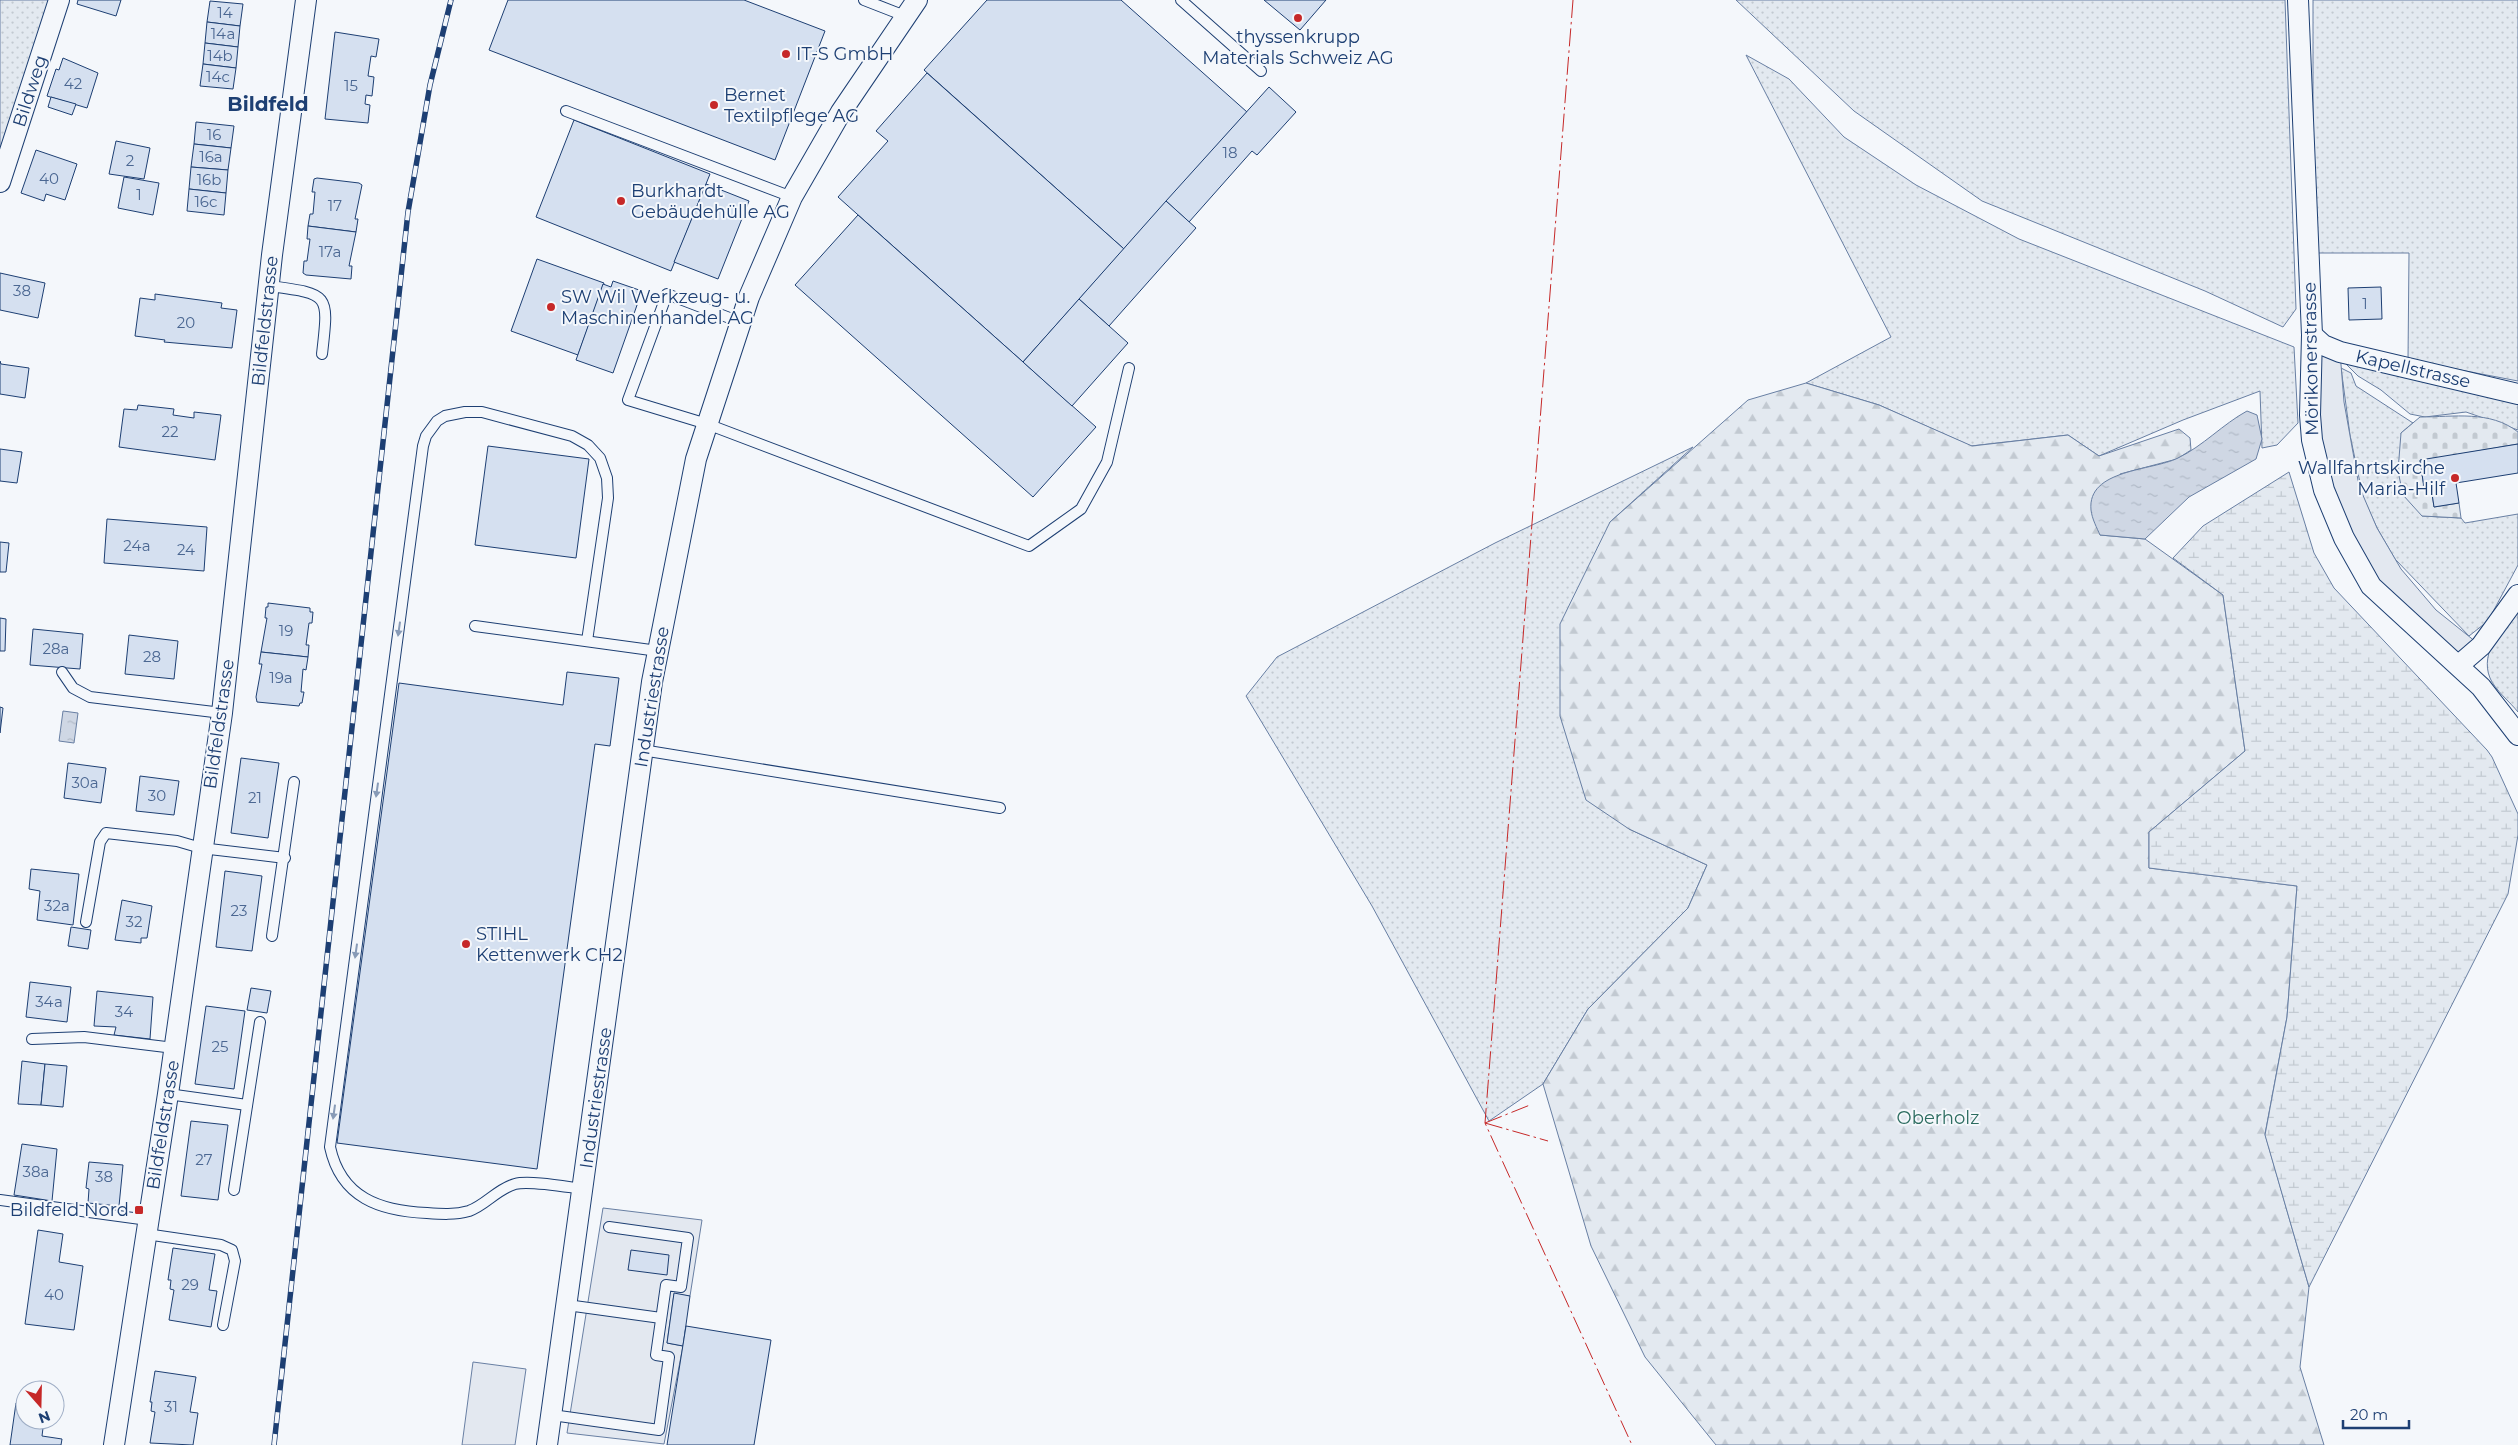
<svg xmlns="http://www.w3.org/2000/svg" width="2518" height="1445" viewBox="0 0 2518 1445" font-family="Montserrat,sans-serif">
  <style>
    .green { fill: url(#green-dots); stroke: #687fa3 }
    .forest { fill: url(#forest-firs); stroke: #687fa3 }
    .wetland { fill: url(#wetland-marsh); stroke: #687fa3 }
    .cemetery { fill: url(#cemetery-stones); stroke: #687fa3 }
    .parking { fill: #e3e8f0; stroke: #687fa3 }
    .water { fill: url(#water-ripples); stroke: #687fa3 }
    .building { fill: #d5e0f0; stroke: #1d3f73 }
    .lines { fill: none; stroke-linecap: round; stroke-linejoin: round }
    .lane-casing { stroke: #1d3f73; stroke-width: 12 }
    .street-casing { stroke: #1d3f73; stroke-width: 22 }
    .lane { stroke: #f4f7fb; stroke-width: 10 }
    .street { stroke: #f4f7fb; stroke-width: 20 }
    .rail-casing { stroke: #1d3f73; stroke-width: 5.5 }
    .rail { stroke: #f4f7fb; stroke-width: 4; stroke-dasharray: 11; stroke-linecap: butt }
    .power { stroke: #c62828; stroke-width: 1; stroke-dasharray: 18 4 2.5 4; stroke-linecap: butt }
    .oneway { fill: #889bb7 }
    .poi-dot { fill: #c62828; stroke: #f4f7fb; stroke-width: 2 }
    .labels { text-anchor: middle; stroke-width: 4; stroke-linejoin: round; paint-order: stroke }
    .number-label { font-size: 15px; fill: #4b6792 }
    .poi-label { font-size: 18px; fill: #1d3f73; stroke: #f4f7fb; text-anchor: start }
    .street-label { font-size: 18px; fill: #1d3f73; stroke: #f4f7fb }
    .park-label { font-size: 18px; fill: #2c6c60; stroke: #f4f7fb }
    .quarter-label { font-size: 20px; font-weight: bold; fill: #1d3f73; stroke: #f4f7fb }
  </style>
  <defs>
    <pattern id="green-dots" width="8" height="8" patternUnits="userSpaceOnUse" patternTransform="scale(1.25)"><rect width="8" height="8" fill="#e3e9f0"/><path d="M2 2h.1M6 6h.1" fill="none" stroke="#c2c9d1" stroke-width="1.8" stroke-linecap="round"/></pattern>
    <pattern id="forest-firs" width="22" height="20" patternUnits="userSpaceOnUse" patternTransform="scale(1.25)"><rect width="22" height="20" fill="#e3e9f0"/><path d="M5 1l3.5 6h-7zM16 11l3.5 6h-7z" fill="#c2c9d1"/></pattern>
    <pattern id="wetland-marsh" width="20" height="14" patternUnits="userSpaceOnUse" patternTransform="scale(1.25)"><rect width="20" height="14" fill="#e3e9f0"/><path d="M1 5h8M5 5V1M11 12h8M15 12V8" fill="none" stroke="#c2c9d1"/></pattern>
    <pattern id="cemetery-stones" width="16" height="16" patternUnits="userSpaceOnUse" patternTransform="scale(1.25)"><rect width="16" height="16" fill="#e3e9f0"/><path d="M2 7V4a2 2 0 0 1 4 0v3zM10 15v-3a2 2 0 0 1 4 0v3z" fill="#c2c9d1"/></pattern>
    <pattern id="water-ripples" width="26" height="14" patternUnits="userSpaceOnUse" patternTransform="scale(1.25)"><rect width="26" height="14" fill="#cfd7e4"/><path d="M2 4q2-2 4 0t4 0M15 11q2-2 4 0t4 0" fill="none" stroke="#b1bac7"/></pattern>
  </defs>
  <rect width="100%" height="100%" fill="#f4f7fb"/>
  <g class="green">
    <polygon points="0,0 52,0 0,165"/>
    <polygon points="1736,0 2285,0 2296,309 2283,327 2205,291 1982,201 1854,111"/>
    <polygon points="2313,0 2518,0 2518,381 2408,360 2409,253 2313,253"/>
    <polygon points="1746,55 1789,79 1844,137 1916,185 2019,239 2294,347 2298,423 2277,445 2262,448 2260,391 2183,420 2099,456 2068,435 1971,446 1879,405 1806,383 1891,337"/>
    <polygon points="2345,363 2518,402 2518,430 2466,412 2425,417 2410,414 2381,390 2358,376"/>
    <polygon points="2341,368 2351,373 2356,386 2413,423 2401,433 2422,516 2461,518 2465,523 2518,514 2518,565 2488,621 2469,636 2395,559 2377,528 2363,497 2350,435"/>
    <polygon points="1693,447 1610,522 1629,829 1707,865 1688,908 1588,1009 1543,1084 1489,1121 1372,906 1246,696 1277,657 1495,543"/>
    <path d="M2518 603V712C2510 702 2495 690 2490 678 2479 652 2504 624 2518 603Z"/>
  </g>
  <polygon class="forest" points="1806,383 1879,405 1972,446 2068,435 2099,456 2179,429 2190,438 2191,450 2177,459 2120,474 2100,535 2145,539 2223,595 2245,751 2149,832 2149,868 2297,886 2287,1017 2265,1134 2309,1287 2300,1367 2324,1445 1716,1445 1645,1357 1591,1246 1543,1084 1588,1009 1688,908 1707,865 1629,829 1586,800 1560,716 1560,624 1610,522 1748,400"/>
  <polygon class="wetland" points="2289,472 2314,553 2334,588 2487,750 2492,757 2518,814 2518,835 2508,894 2309,1287 2265,1135 2287,1017 2297,886 2149,868 2149,832 2245,751 2223,595 2173,558 2203,526"/>
  <path class="cemetery" d="M2420 417C2454 417 2490 410 2518 432V444L2420 461 2424 487H2431L2434 507 2459 503 2461 518 2422 516 2403 495 2398 471 2401 433Z"/>
  <g class="parking">
    <polygon points="2323,345 2340,352 2344,402 2359,486 2377,528 2401,569 2436,610 2481,646 2459,665 2371,586 2344,538 2310,415"/>
    <polygon points="603,1208 702,1220 690,1296 674,1294 667,1343 683,1346 664,1444 567,1433"/>
    <polygon points="473,1362 526,1369 515,1445 462,1445"/>
  </g>
  <g class="water">
    <path d="M2247 411 2257 415 2262 439 2256 459 2189 497 2145 539 2100 535C2097 528 2092 519 2091 510 2087 469 2152 471 2178 458 2203 446 2223 424 2247 411Z"/>
    <polygon points="63,711 78,713 74,743 59,741"/>
  </g>
  <g class="building">
    <polygon points="78,0 121,0 116,16 77,4"/>
    <polygon points="508,0 744,0 825,31 775,160 489,50"/>
    <polygon points="987,0 1121,0 1247,112 1124,249 924,70"/>
    <polygon points="1264,0 1326,0 1300,30"/>
    <polygon points="210,1 243,4 240,26 207,22"/>
    <polygon points="207,22 240,26 238,47 205,43"/>
    <polygon points="335,32 379,39 376,57 371,56 368,76 374,77 372,96 366,95 365,104 370,105 368,123 325,119"/>
    <polygon points="205,43 238,47 236,68 203,64"/>
    <polygon points="63,58 98,73 87,108 47,96 56,69 59,70"/>
    <polygon points="203,64 236,68 233,89 200,86"/>
    <polygon points="927,73 1124,249 1023,362 838,197 888,141 876,131"/>
    <polygon points="1269,87 1296,112 1257,155 1252,151 1189,222 1166,201"/>
    <polygon points="51,97 76,104 72,115 48,107"/>
    <polygon points="574,120 710,174 671,271 536,217"/>
    <polygon points="196,122 234,126 231,148 194,144"/>
    <polygon points="116,141 150,148 144,179 109,174"/>
    <polygon points="194,144 231,148 228,170 191,167"/>
    <polygon points="36,150 77,164 65,200 46,194 44,201 21,193"/>
    <polygon points="191,167 228,170 226,193 189,189"/>
    <polygon points="124,177 159,183 153,215 118,208"/>
    <polygon points="317,178 359,183 362,185 355,219 358,219 356,232 308,226 310,214 313,214 315,192 312,192 314,179"/>
    <polygon points="706,184 749,201 718,279 674,262"/>
    <polygon points="189,189 226,193 224,215 187,211"/>
    <polygon points="1166,201 1196,228 1109,326 1079,299"/>
    <polygon points="858,215 1096,427 1033,497 795,285"/>
    <polygon points="308,226 356,232 349,266 352,266 351,279 306,275 303,273 304,261 307,261 310,239 307,239"/>
    <polygon points="537,259 604,283 578,355 511,331"/>
    <polygon points="0,273 45,283 38,318 0,310"/>
    <polygon points="613,281 642,291 613,373 576,360 603,284 611,287"/>
    <polygon points="2381,287 2382,319 2349,320 2348,288"/>
    <polygon points="155,294 222,303 221,308 237,310 232,348 164,342 165,340 135,336 140,298 155,300"/>
    <polygon points="1079,299 1128,343 1072,406 1023,362"/>
    <polygon points="0,361 1,364 29,368 25,398 0,394"/>
    <polygon points="138,405 174,409 173,415 194,418 194,412 221,415 215,460 119,447 124,409 137,410"/>
    <polygon points="2518,444 2518,473 2456,483 2459,503 2434,507 2431,487 2424,488 2420,460"/>
    <polygon points="488,446 589,459 576,558 475,545"/>
    <polygon points="0,449 22,452 17,483 0,481"/>
    <polygon points="107,519 207,527 204,571 104,563"/>
    <polygon points="0,542 9,543 6,572 0,572"/>
    <polygon points="268,603 310,608 310,612 313,612 312,623 309,623 306,645 309,645 308,657 261,652 267,618 265,618 266,607 268,607"/>
    <polygon points="0,618 6,619 5,651 0,651"/>
    <polygon points="33,629 83,634 80,669 30,665"/>
    <polygon points="129,635 178,641 174,679 125,674"/>
    <polygon points="261,652 308,657 306,670 303,669 301,692 304,692 302,703 300,703 299,706 257,702 256,697 262,664 259,664"/>
    <polygon points="567,672 619,678 610,746 595,744 537,1169 337,1143 399,683 563,705"/>
    <polygon points="0,707 3,708 0,733"/>
    <polygon points="241,758 279,763 268,838 231,833"/>
    <polygon points="68,763 106,768 101,803 64,798"/>
    <polygon points="140,776 179,781 174,815 136,811"/>
    <polygon points="31,869 79,874 73,925 37,920 40,891 29,889"/>
    <polygon points="225,871 262,876 252,951 216,947"/>
    <polygon points="122,900 152,906 147,938 141,938 141,943 115,940"/>
    <polygon points="71,927 91,930 88,949 68,946"/>
    <polygon points="30,982 71,987 67,1022 26,1017"/>
    <polygon points="251,988 271,991 267,1013 247,1010"/>
    <polygon points="97,991 153,997 150,1039 114,1035 116,1027 94,1026"/>
    <polygon points="206,1006 245,1011 234,1089 195,1084"/>
    <polygon points="22,1061 45,1064 41,1105 18,1104"/>
    <polygon points="45,1064 67,1066 63,1107 41,1105"/>
    <polygon points="191,1121 228,1125 218,1200 181,1196"/>
    <polygon points="22,1144 57,1149 52,1201 14,1195"/>
    <polygon points="89,1162 123,1165 119,1206 88,1203 89,1189 86,1188"/>
    <polygon points="38,1230 63,1234 59,1262 83,1266 74,1330 25,1324"/>
    <polygon points="173,1248 215,1254 209,1290 217,1291 211,1327 169,1320 174,1290 170,1289 171,1280 168,1280"/>
    <polygon points="631,1250 669,1255 667,1275 628,1270"/>
    <polygon points="674,1293 690,1296 683,1346 667,1343"/>
    <polygon points="686,1326 771,1340 754,1445 667,1445"/>
    <polygon points="155,1371 196,1377 190,1412 198,1413 193,1445 150,1443 155,1412 151,1411 152,1402 150,1402"/>
    <polygon points="16,1403 25,1404 25,1420 44,1420 42,1436 62,1439 61,1445 10,1445"/>
  </g>
  <g class="lines">
    <g class="lane-casing">
      <g id="lane">
        <polyline points="864,0 905,16"/>
        <polyline points="1181,0 1261,71"/>
        <polyline points="566,111 792,197"/>
        <path d="M269 286C330 294 329 293 322 354"/>
        <polyline points="740,322 667,294 628,400 707,424 1029,546 1081,509 1107,462 1129,368"/>
        <polyline points="475,626 658,651"/>
        <polyline points="62,672 73,688 90,697 222,713"/>
        <polyline points="642,750 1000,808"/>
        <polyline points="86,922 100,842 106,833 177,841 201,848 285,858"/>
        <polyline points="272,936 294,782"/>
        <polyline points="32,1039 84,1037 174,1048"/>
        <polyline points="168,1094 247,1105"/>
        <path d="M583 1189C567 1187 529 1180 515 1184 497 1189 486 1205 469 1211 455 1215 441 1214 427 1213 380 1211 341 1198 330 1147L423 446 426 436 437 421 445 416 465 412H482L572 436 588 445 600 458 607 478 608 498 587 641"/>
        <polyline points="234,1190 260,1022"/>
        <polyline points="0,1200 148,1220"/>
        <polyline points="146,1234 221,1245 232,1250 235,1261 223,1325"/>
        <polyline points="567,1305 661,1318"/>
        <polyline points="552,1415 659,1430 669,1357 656,1355 666,1285 681,1287 688,1238 609,1227"/>
      </g>
    </g>
    <g class="street-casing">
      <g id="street">
        <polyline points="2298,0 2312,335 2310,415 2312,440 2324,490 2344,538 2371,586 2481,687 2518,735"/>
        <polyline points="0,182 59,0"/>
        <polyline points="2312,335 2323,345 2340,352 2518,394"/>
        <polyline points="2459,665 2481,646 2518,595"/>
        <polyline points="114,1445 168,1094 222,713 272,255 306,0"/>
        <polyline points="547,1445 652,682 696,459 749,297 792,197 841,112 917,0"/>
      </g>
    </g>
    <use href="#lane" class="lane"/>
    <use href="#street" class="street"/>
    <g class="rail-casing">
      <polyline id="rail" points="274,1445 408,212 430,85 451,0"/>
    </g>
    <use href="#rail" class="rail"/>
    <g class="power">
      <polyline points="1573,0 1485,1123 1632,1445"/>
      <polyline points="1485,1123 1548,1141"/>
      <polyline points="1485,1123 1530,1105"/>
    </g>
  </g>
  <defs><path id="oneway-solid" d="M-6-.8H1V-3.2L6.5 0L1 3.2V.8H-6Z" transform="scale(1.25)"/></defs>
  <g class="oneway">
    <use href="#oneway-solid" transform="translate(399 629) rotate(98)"/>
    <use href="#oneway-solid" transform="translate(377 790) rotate(98)"/>
    <use href="#oneway-solid" transform="translate(356 951) rotate(98)"/>
    <use href="#oneway-solid" transform="translate(334 1112) rotate(98)"/>
  </g>
  <g class="poi-dot">
    <circle cx="1298" cy="18" r="5"/>
    <circle cx="786" cy="54" r="5"/>
    <circle cx="714" cy="105" r="5"/>
    <circle cx="621" cy="201" r="5"/>
    <circle cx="551" cy="307" r="5"/>
    <circle cx="2455" cy="478" r="5"/>
    <circle cx="466" cy="944" r="5"/>
    <rect x="134" y="1205" width="10" height="10" rx="2.5"/>
  </g>
  <g class="labels">
    <g class="number-label">
      <text x="225" y="18">14</text>
      <text x="223" y="39">14a</text>
      <text x="220" y="61">14b</text>
      <text x="218" y="82">14c</text>
      <text x="73" y="89">42</text>
      <text x="351" y="91">15</text>
      <text x="214" y="140">16</text>
      <text x="1230" y="158">18</text>
      <text x="211" y="162">16a</text>
      <text x="130" y="166">2</text>
      <text x="49" y="184">40</text>
      <text x="209" y="185">16b</text>
      <text x="139" y="200">1</text>
      <text x="206" y="207">16c</text>
      <text x="335" y="211">17</text>
      <text x="330" y="257">17a</text>
      <text x="22" y="296">38</text>
      <text x="2365" y="309">1</text>
      <text x="186" y="328">20</text>
      <text x="170" y="437">22</text>
      <text x="137" y="551">24a</text>
      <text x="186" y="555">24</text>
      <text x="286" y="636">19</text>
      <text x="56" y="654">28a</text>
      <text x="152" y="662">28</text>
      <text x="281" y="683">19a</text>
      <text x="85" y="788">30a</text>
      <text x="157" y="801">30</text>
      <text x="255" y="803">21</text>
      <text x="57" y="911">32a</text>
      <text x="239" y="916">23</text>
      <text x="134" y="927">32</text>
      <text x="49" y="1007">34a</text>
      <text x="124" y="1017">34</text>
      <text x="220" y="1052">25</text>
      <text x="204" y="1165">27</text>
      <text x="36" y="1177">38a</text>
      <text x="104" y="1182">38</text>
      <text x="190" y="1290">29</text>
      <text x="54" y="1300">40</text>
      <text x="171" y="1412">31</text>
    </g>
    <g class="poi-label">
      <text x="1298" y="43" text-anchor="middle">thyssenkrupp<tspan x="1298" dy="21">Materials Schweiz AG</tspan></text>
      <text x="796" y="60">IT-S GmbH</text>
      <text x="724" y="101">Bernet<tspan x="724" dy="21">Textilpflege AG</tspan></text>
      <text x="631" y="197">Burkhardt<tspan x="631" dy="21">Gebäudehülle AG</tspan></text>
      <text x="561" y="303">SW Wil Werkzeug- u.<tspan x="561" dy="21">Maschinenhandel AG</tspan></text>
      <text x="2445" y="474" text-anchor="end">Wallfahrtskirche<tspan x="2445" dy="21">Maria-Hilf</tspan></text>
      <text x="476" y="940">STIHL<tspan x="476" dy="21">Kettenwerk CH2</tspan></text>
      <text x="129" y="1216" text-anchor="end">Bildfeld Nord</text>
    </g>
    <g class="street-label">
      <text transform="translate(30 91) rotate(-72)" y="6">Bildweg</text>
      <text transform="translate(265 321) rotate(-84)" y="6">Bildfeldstrasse</text>
      <text transform="translate(2311 359) rotate(-91)" y="6">Mörikonerstrasse</text>
      <text transform="translate(2413 369) rotate(13)" y="6">Kapellstrasse</text>
      <text transform="translate(652 697) rotate(-81)" y="6">Industriestrasse</text>
      <text transform="translate(219 724) rotate(-82)" y="6">Bildfeldstrasse</text>
      <text transform="translate(596 1098) rotate(-82)" y="6">Industriestrasse</text>
      <text transform="translate(163 1125) rotate(-81)" y="6">Bildfeldstrasse</text>
    </g>
    <g class="park-label">
      <text x="1938" y="1124">Oberholz</text>
    </g>
    <g class="quarter-label">
      <text x="268" y="111">Bildfeld</text>
    </g>
  </g>
  <g transform="translate(40 1405) rotate(160)"><circle r="24" fill="#f4f7fb" stroke="#9eadc5"/>
  <path d="M0-4L9 19L0 12L-9 19Z" fill="#c62828"/>
  <text y="-8" font-size="14" font-weight="bold" text-anchor="middle" fill="#1d3f73">N</text>
  </g>
  <path d="M2343 1420v8h66v-8" fill="none" stroke="#1d3f73" stroke-width="2.5"/>
  <text x="2350" y="1420" font-size="15" fill="#1d3f73" stroke="#f4f7fb" stroke-width="4" paint-order="stroke">20 m</text>
</svg>
